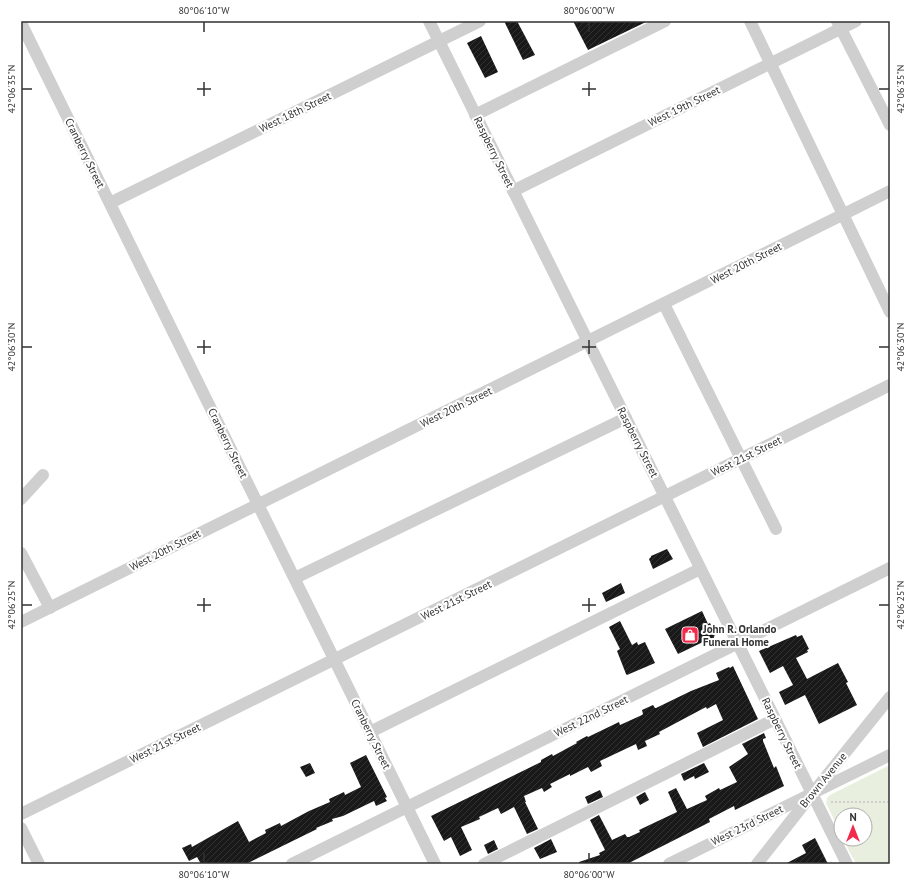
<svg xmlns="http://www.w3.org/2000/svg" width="911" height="885" viewBox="0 0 911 885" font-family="'PT Sans',sans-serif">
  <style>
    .park { fill: #e9efdf }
    .building { fill: url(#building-hatch) }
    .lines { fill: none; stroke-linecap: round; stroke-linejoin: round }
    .path { stroke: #cfcfcf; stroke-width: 2; stroke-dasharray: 2 2; stroke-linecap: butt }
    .minor { stroke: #cfcfcf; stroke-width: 12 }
    .ticks { fill: none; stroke: #323232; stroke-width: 1.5 }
    .labels { text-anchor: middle; stroke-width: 4; stroke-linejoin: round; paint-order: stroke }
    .street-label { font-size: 11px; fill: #323232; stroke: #fff }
    .poi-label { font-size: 11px; font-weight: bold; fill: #323232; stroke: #fff; text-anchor: start }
    .neatline { fill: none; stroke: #323232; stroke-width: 1.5 }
    .ticks-label { font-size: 10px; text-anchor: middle; fill: #323232 }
  </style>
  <defs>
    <pattern id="building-hatch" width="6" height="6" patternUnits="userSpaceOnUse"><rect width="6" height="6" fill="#191919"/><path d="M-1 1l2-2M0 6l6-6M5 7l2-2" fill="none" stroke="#323232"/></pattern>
  </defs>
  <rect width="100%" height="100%" fill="#fff"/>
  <polygon class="park" points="890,765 890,864 856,864 843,839 865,839 865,815 841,815 841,834 826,803 827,798 830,795"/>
  <g class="building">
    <polygon points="504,21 517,21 535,55 523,60"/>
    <polygon points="573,21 648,21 588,50"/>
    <polygon points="481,36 498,72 485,78 467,43"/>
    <polygon points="667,549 673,559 653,569 649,559 651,557 651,556"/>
    <polygon points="621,583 625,593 606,602 602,593"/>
    <polygon points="702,611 708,624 710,623 715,634 713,640 710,639 703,643 703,642 678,654 665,629"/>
    <polygon points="620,621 632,645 637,642 638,645 645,642 655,663 627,675 626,674 617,651 620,649 609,627"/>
    <polygon points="796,635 797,637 802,635 809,649 807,650 808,652 796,658 807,679 838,663 848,682 846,683 857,705 819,724 805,695 785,705 779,692 793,685 783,666 770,673 759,651"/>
    <polygon points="733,666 758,719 703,747 697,733 723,720 716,704 707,709 706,707 659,732 660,734 645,741 647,746 638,750 636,744 600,761 602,766 591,772 588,767 570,776 570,774 550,784 552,787 544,792 542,788 524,796 526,802 525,802 538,829 527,834 514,807 501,814 498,808 479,817 480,819 461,827 472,850 460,856 451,837 444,841 431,816 541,762 541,760 552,754 553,756 577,743 576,742 587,736 588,737 619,722 620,725 642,715 643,714 642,710 653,705 655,708 656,708 691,691 719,680 716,673 729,667 730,668"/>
    <polygon points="764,733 766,738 763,739 763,741 774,768 776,766 784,786 735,810 734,806 709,819 710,822 627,864 579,864 579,862 600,855 599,853 605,850 590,820 599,815 612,840 625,834 627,837 629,837 640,832 639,830 677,812 668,792 676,788 687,809 707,800 705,796 719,788 720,790 737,782 729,767 748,754 742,744"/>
    <polygon points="366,755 387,797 385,798 387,801 376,806 374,801 343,816 332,819 333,821 316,828 317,829 246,864 201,864 197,857 189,861 182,848 191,844 192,847 238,821 249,842 266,833 265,830 280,823 281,826 309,811 330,802 329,799 344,792 345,795 361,787 350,763"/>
    <polygon points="310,763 315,773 306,777 300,767"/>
    <polygon points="704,763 709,772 695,779 694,776 684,781 681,774"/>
    <polygon points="600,790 603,797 588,804 585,797"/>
    <polygon points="645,792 649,800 640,805 636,797"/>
    <polygon points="815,838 828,864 785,864 806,853 802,845"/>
    <polygon points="551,839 557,852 540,859 534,848"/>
    <polygon points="494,840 498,849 488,854 484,845"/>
  </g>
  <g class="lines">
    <polyline class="path" points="831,802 890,802"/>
    <g class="minor">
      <polyline points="429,21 847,864"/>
      <polyline points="750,21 890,312"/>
      <polyline points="837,21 890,125"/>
      <polyline points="21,23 435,864"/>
      <polyline points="475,115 665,21"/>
      <polyline points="513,191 856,21"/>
      <polyline points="110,203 480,21"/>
      <polyline points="664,304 776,529"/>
      <polyline points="21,499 43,475"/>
      <polyline points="21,553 50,608"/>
      <polyline points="295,578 626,418"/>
      <path d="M21 622C310 477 601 336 890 191"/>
      <polyline points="370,732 700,569"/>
      <polyline points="21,814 890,385"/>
      <polyline points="21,828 39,864"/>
      <polyline points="292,864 890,568"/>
      <polyline points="484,864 775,719"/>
      <polyline points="669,864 890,755"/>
      <polyline points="757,864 812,794 890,697"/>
    </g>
  </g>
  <path class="ticks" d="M204 22V32M589 22V32M204 82V96M589 82V96M22 89H32M197 89H211M582 89H596M879 89H889M204 340V354M589 340V354M22 347H32M197 347H211M582 347H596M879 347H889M204 598V612M589 598V612M22 605H32M197 605H211M582 605H596M879 605H889M204 853V863M589 853V863"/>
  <defs>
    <g id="shop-square" transform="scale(0.9)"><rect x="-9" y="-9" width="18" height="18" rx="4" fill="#f22a4b" stroke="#fff"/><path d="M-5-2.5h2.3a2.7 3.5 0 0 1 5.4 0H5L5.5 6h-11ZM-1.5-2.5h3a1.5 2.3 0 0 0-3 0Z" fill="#fff"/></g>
  </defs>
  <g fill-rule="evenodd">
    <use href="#shop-square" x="690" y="635"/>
  </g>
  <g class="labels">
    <g class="street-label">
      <text transform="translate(684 106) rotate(-26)" y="4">West 19th Street</text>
      <text transform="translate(295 112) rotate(-26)" y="4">West 18th Street</text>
      <text transform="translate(494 152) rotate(64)" y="4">Raspberry Street</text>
      <text transform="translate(85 153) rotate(64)" y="4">Cranberry Street</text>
      <text transform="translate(746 263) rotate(-27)" y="4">West 20th Street</text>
      <text transform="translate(456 407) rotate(-26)" y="4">West 20th Street</text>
      <text transform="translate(638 442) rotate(63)" y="4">Raspberry Street</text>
      <text transform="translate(228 443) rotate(64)" y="4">Cranberry Street</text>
      <text transform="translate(746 456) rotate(-26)" y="4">West 21st Street</text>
      <text transform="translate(165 550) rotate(-27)" y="4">West 20th Street</text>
      <text transform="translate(456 600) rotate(-26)" y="4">West 21st Street</text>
      <text transform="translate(591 716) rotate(-26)" y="4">West 22nd Street</text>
      <text transform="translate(782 733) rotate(64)" y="4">Raspberry Street</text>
      <text transform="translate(371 734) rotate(64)" y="4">Cranberry Street</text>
      <text transform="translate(165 743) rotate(-26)" y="4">West 21st Street</text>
      <text transform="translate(823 780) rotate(-51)" y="4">Brown Avenue</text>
      <text transform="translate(747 825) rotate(-26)" y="4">West 23rd Street</text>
    </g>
    <g class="poi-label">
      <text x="703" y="633">John R. Orlando<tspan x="703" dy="13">Funeral Home</tspan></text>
    </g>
  </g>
  <rect width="911" height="885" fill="none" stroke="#ffffff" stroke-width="44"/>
  <g transform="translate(853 827)"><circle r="19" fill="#ffffff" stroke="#adadad"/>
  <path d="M0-3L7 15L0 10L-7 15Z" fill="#f22a4b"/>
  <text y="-6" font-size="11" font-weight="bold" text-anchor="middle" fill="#323232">N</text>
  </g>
  <rect x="22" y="22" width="867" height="841" class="neatline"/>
  <g class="ticks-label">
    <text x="204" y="14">80°06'10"W</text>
    <text x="589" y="14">80°06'00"W</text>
    <text transform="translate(11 89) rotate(-90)" y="4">42°06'35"N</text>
    <text transform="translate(900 89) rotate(-90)" y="4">42°06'35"N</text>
    <text transform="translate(11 347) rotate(-90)" y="4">42°06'30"N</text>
    <text transform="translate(900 347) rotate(-90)" y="4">42°06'30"N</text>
    <text transform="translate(11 605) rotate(-90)" y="4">42°06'25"N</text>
    <text transform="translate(900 605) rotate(-90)" y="4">42°06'25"N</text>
    <text x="204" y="878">80°06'10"W</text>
    <text x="589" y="878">80°06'00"W</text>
  </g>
</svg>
